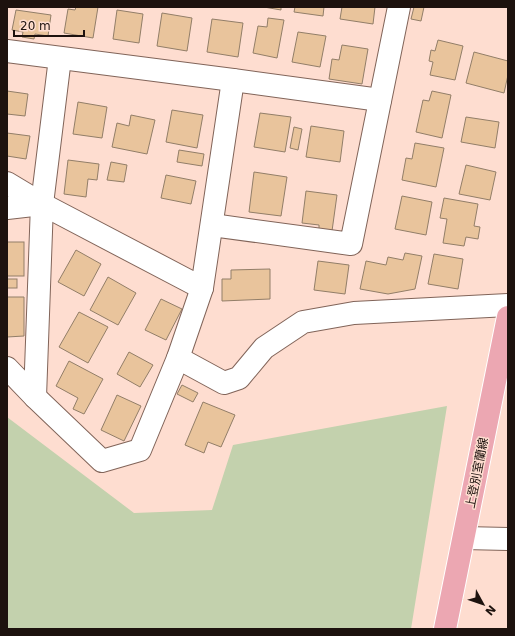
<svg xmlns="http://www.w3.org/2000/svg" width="515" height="636" viewBox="0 0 515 636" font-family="'DejaVu Sans','Noto Sans JP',sans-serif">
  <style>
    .green { fill: #c3d1ad }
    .building { fill: #e9c49c; stroke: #927e68 }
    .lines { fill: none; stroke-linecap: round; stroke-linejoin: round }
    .minor-casing { stroke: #816459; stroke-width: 24 }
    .major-casing { stroke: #fff; stroke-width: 24 }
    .minor { stroke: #fff; stroke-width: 22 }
    .major { stroke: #eca7b2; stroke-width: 22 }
    .labels { text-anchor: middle; stroke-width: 3; stroke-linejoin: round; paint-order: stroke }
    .street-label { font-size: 12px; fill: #1d120e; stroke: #feddd0 }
  </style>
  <rect width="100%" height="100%" fill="#feddd0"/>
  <polygon class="green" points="447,406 411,629 7,629 7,417 134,513 212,510 233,445"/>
  <g class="building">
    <polygon points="76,7 98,7 93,38 64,33 68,9 75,10"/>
    <polygon points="264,7 281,7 281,10"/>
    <polygon points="295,7 324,7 323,16 294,12"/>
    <polygon points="342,7 375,7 373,24 340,19"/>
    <polygon points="414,7 424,7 421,21 411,19"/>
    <polygon points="16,10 51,15 48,36 35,34 34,39 22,37 23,32 12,30"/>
    <polygon points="117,10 143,14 139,43 113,39"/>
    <polygon points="162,13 192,18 187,51 157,46"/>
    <polygon points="268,18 284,20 277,58 253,53 258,26 267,27"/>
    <polygon points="212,19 243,23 238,57 207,52"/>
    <polygon points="298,32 326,36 320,67 292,62"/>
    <polygon points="438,40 463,46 455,80 430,75 433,62 429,61 431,50 435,51"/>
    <polygon points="342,45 368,49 362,84 329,79 332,59 339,60"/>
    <polygon points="474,52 508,61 508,75 504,93 466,83"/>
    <polygon points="7,91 28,94 25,116 7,114"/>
    <polygon points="432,91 451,95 442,138 416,132 423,100 429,101"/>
    <polygon points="78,102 107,107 102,138 73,134"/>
    <polygon points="172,110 203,115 197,148 166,142"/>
    <polygon points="260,113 291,117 285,152 254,147"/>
    <polygon points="131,115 155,120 147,154 112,147 117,123 129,126"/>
    <polygon points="466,117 499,122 495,148 461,142"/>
    <polygon points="311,126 344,131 340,162 306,157"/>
    <polygon points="294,127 302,129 298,150 290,148"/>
    <polygon points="7,133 30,136 26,159 7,156"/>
    <polygon points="415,143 444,148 436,187 402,180 406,158 412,159"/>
    <polygon points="179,150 204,154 202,166 177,162"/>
    <polygon points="68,160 99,164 97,180 88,179 86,197 64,194"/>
    <polygon points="111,162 127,165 124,182 107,180"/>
    <polygon points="466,165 496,172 490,200 459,194"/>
    <polygon points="254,172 287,177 281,216 249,212"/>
    <polygon points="166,175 196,181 191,204 161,198"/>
    <polygon points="306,191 337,195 332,231 319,229 319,225 302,223"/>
    <polygon points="402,196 432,202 426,235 395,229"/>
    <polygon points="444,198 478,204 474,226 480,227 478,239 466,237 464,246 443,243 447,219 440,218"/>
    <rect x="7" y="242" width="17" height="34"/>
    <polygon points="76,250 101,264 84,296 58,282"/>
    <polygon points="405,253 422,256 415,289 388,294 360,289 366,261 386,265 388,257 403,260"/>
    <polygon points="434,254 463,259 458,289 428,284"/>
    <polygon points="318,261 349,265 345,294 314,290"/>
    <polygon points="270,269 270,299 222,301 222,279 231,279 231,270"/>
    <polygon points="108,277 136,293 118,325 90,310"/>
    <rect x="7" y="279" width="10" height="9"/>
    <polygon points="7,297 24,297 24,336 7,337"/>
    <polygon points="161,299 182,309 166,340 145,330"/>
    <polygon points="79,312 108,327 88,363 59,347"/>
    <polygon points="129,352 153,365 140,387 117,374"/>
    <polygon points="69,361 103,379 84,414 73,409 78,398 56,386"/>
    <polygon points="182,385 198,393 193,402 177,394"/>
    <polygon points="117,395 141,406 124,441 101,430"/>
    <polygon points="203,402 235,415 221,447 208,442 204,453 185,445"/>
  </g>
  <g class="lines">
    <g class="minor-casing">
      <g id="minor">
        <polyline points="7,51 233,80 380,100"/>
        <polyline points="7,183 42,204 202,288 233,80"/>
        <polyline points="7,208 42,204"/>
        <polyline points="212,225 351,244 399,7"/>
        <polyline points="178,358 224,383 239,378 264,348 303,322 354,313 508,305"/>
        <polyline points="7,368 35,397 102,461 140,450 178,358 202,288"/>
        <polyline points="35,397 42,204 60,58"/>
        <polyline points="464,538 508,539"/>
      </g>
    </g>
    <g class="major-casing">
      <polyline id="major" points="445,629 508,317"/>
    </g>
    <use href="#minor" class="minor"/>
    <use href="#major" class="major"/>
  </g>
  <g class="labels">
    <g class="street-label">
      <text transform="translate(477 473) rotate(-79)" y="4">上登別室蘭線</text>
    </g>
  </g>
  <rect width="515" height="636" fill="none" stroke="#1d120e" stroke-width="16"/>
  <g transform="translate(483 604) rotate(130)" stroke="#feddd0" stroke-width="3" paint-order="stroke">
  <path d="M0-3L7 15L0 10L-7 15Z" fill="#1d120e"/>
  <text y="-6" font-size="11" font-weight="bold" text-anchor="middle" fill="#1d120e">N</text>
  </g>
  <path d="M14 30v6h70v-6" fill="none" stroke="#1d120e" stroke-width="2"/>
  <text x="20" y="30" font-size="12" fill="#1d120e" stroke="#feddd0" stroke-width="3" paint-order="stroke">20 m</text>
</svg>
